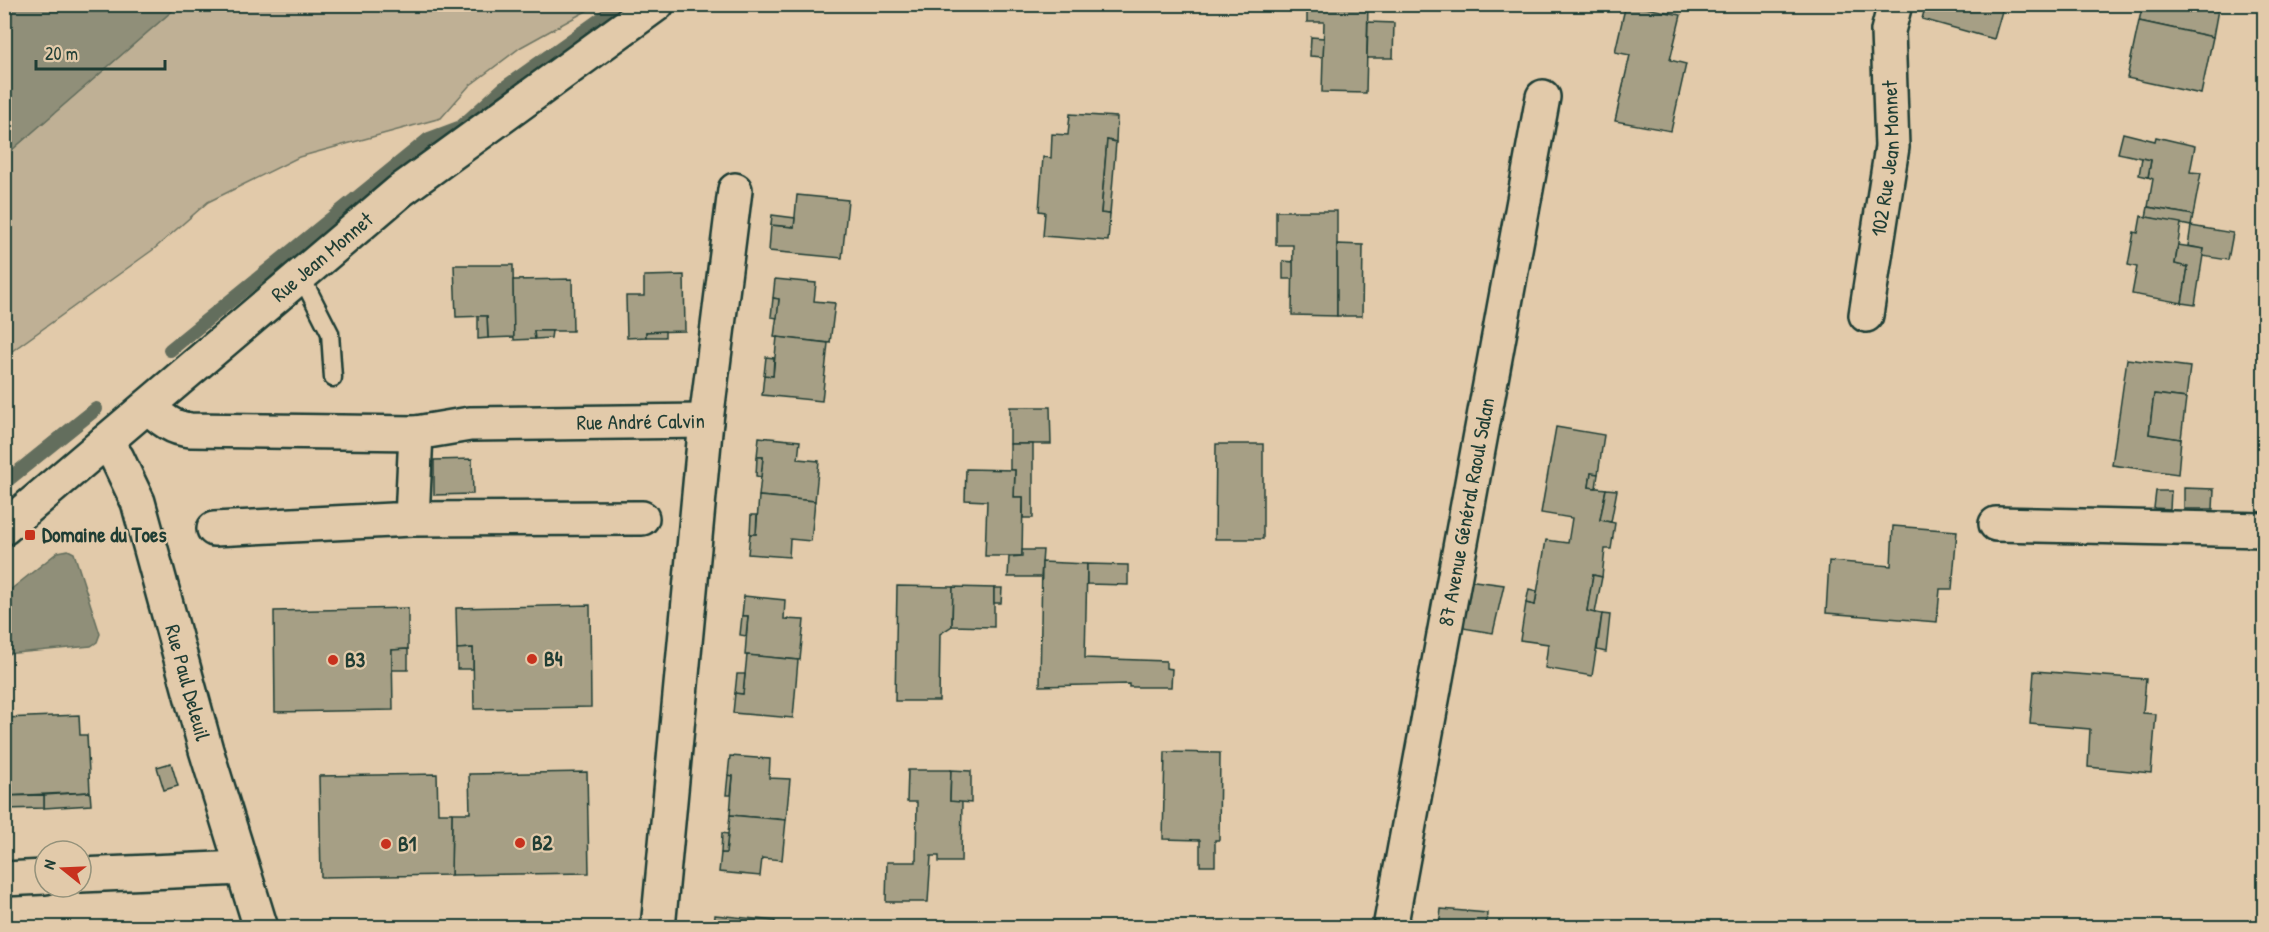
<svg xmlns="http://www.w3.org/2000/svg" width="2269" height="932" viewBox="0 0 2269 932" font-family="'Patrick Hand',sans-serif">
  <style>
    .green { fill: #bfb095; stroke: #6f7664; stroke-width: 1.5 }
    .water { fill: #908f79; stroke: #636e5d; stroke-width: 1.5 }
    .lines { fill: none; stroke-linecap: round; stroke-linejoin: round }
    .stream { stroke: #636e5d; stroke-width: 14 }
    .building { fill: #a69f85; stroke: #1f3d34; stroke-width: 1.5 }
    .service-casing { stroke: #1f3d34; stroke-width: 21 }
    .minor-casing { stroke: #1f3d34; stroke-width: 38 }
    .service { stroke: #e2caaa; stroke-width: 16 }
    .minor { stroke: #e2caaa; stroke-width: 33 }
    .poi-dot { fill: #c8321e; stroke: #e2caaa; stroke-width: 2 }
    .labels { text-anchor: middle; stroke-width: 4.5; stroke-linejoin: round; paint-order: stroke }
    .street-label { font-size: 21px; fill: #1f3d34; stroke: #e2caaa }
    .poi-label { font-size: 21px; font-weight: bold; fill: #1f3d34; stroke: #e2caaa; text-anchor: start }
  </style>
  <rect width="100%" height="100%" fill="#e2caaa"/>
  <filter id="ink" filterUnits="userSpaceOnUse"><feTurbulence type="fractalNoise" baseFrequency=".0167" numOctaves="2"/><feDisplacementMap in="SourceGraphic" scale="12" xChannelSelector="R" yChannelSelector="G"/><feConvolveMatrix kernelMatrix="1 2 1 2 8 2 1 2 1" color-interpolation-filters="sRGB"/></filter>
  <g filter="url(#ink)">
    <polygon class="green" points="179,5 597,5 521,47 469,86 441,118 299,157 208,202 154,249 5,356 4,156"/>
    <g class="water">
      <polygon points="5,4 179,4 179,5 5,156"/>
      <polygon points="68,550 74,553 100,634 97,642 91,646 5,654 5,594 58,552"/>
    </g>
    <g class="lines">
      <g class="stream">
        <polyline points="170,350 429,139 461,127 504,88 622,4"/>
        <polyline points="4,483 96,409"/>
      </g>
    </g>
    <g class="building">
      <polygon points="1307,4 1368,4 1366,93 1322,92 1324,22 1307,22"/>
      <polygon points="1626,4 1681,15 1670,60 1686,64 1671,131 1615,121 1630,55 1615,52"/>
      <polygon points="1926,4 2004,4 1994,39 1922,19"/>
      <polygon points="2143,4 2219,4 2213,37 2139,21"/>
      <polygon points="2139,21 2213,37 2201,94 2127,78"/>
      <polygon points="1368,22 1394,23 1393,58 1367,58"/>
      <polygon points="1311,37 1324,38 1323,57 1310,56"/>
      <polygon points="1070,114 1117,117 1116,142 1107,140 1101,213 1110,214 1108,241 1043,236 1045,212 1039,211 1043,157 1051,158 1052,134 1068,135"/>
      <polygon points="2123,133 2155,141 2156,137 2195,146 2190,172 2201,173 2193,215 2148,207 2153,179 2148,177 2151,160 2118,153"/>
      <polygon points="1107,140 1116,142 1110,214 1101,213"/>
      <polygon points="2142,158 2151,160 2148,177 2139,175"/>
      <polygon points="797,195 848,200 842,258 769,251 771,225 794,227"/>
      <polygon points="2148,207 2193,215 2191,226 2146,217"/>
      <polygon points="1276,211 1337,211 1337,316 1292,315 1293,245 1276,245"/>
      <polygon points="772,215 795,218 794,227 771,225"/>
      <polygon points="2141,216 2181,223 2175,264 2188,267 2182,303 2132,294 2137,267 2128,265 2134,232 2138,233"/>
      <polygon points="2191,226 2233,233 2228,260 2202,256 2204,249 2188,246"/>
      <polygon points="1337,244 1363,245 1362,316 1337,316"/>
      <polygon points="2178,245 2204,249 2195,305 2182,303 2188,267 2175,264"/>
      <polygon points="1283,261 1293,262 1293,279 1283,279"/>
      <polygon points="454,265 513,265 514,337 488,338 487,316 456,317"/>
      <polygon points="684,275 685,331 646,332 646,337 627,338 626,296 644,296 644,276"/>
      <polygon points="572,279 573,331 534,331 535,339 514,340 513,280"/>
      <polygon points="775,279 816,283 814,301 835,303 830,343 774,337 779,299 773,298"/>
      <polygon points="773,298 779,299 777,318 771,317"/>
      <polygon points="478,316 487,316 488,338 478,339"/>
      <polygon points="534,331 552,331 551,338 535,339"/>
      <polygon points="665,331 665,337 646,337 646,332"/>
      <polygon points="777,337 828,343 822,401 762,395 764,375 773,376"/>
      <polygon points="766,357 774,358 773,376 764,375"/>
      <polygon points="2127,359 2190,367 2186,398 2154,394 2149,434 2181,439 2178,474 2112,465"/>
      <polygon points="2154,394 2186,398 2181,439 2149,434"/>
      <polygon points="1010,407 1050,407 1051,444 1010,444"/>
      <polygon points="1556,427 1604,435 1598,474 1591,473 1589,487 1606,489 1600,520 1615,523 1611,549 1605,549 1602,577 1593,575 1587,611 1602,614 1592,676 1545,668 1548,644 1520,640 1526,603 1535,605 1546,540 1568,543 1572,518 1541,513"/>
      <polygon points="759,437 800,441 798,459 819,461 815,501 759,496 763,457 757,457"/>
      <polygon points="1010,444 1033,444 1033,518 1023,518 1023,497 1014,497 1015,470 1010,470"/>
      <polygon points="1216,444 1263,444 1263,539 1215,539"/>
      <polygon points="757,457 763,457 761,477 756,476"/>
      <polygon points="472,459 473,494 434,495 434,460"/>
      <polygon points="966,469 1015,470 1014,497 1023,497 1022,556 985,556 987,501 965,500"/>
      <polygon points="1591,473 1598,474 1596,488 1589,487"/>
      <polygon points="2184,488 2214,489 2213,509 2184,509"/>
      <polygon points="1606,489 1617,490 1611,522 1600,520"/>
      <polygon points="2156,491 2171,491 2170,509 2154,508"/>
      <polygon points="759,496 815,501 811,541 790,539 789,557 748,554 750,534 756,534"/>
      <polygon points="751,515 757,515 756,534 750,534"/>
      <polygon points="1893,526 1957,531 1952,589 1940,589 1937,622 1826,613 1829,561 1891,566"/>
      <polygon points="1022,550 1043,550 1041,577 1008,577 1009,557 1022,556"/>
      <polygon points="1042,562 1087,564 1085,658 1166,661 1166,668 1172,669 1171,687 1129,687 1129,684 1040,686"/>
      <polygon points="1087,564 1128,565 1128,585 1087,584"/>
      <polygon points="1593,575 1602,577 1595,613 1587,611"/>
      <polygon points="1467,580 1504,585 1493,633 1457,627"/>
      <polygon points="897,586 953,587 952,626 940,634 939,701 895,701"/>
      <polygon points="953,587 994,588 994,627 952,626"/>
      <polygon points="994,588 1002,588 1001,603 994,603"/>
      <polygon points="1529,589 1537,591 1535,605 1526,603"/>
      <polygon points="744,596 785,600 784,619 804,620 800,660 745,655 748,616 742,616"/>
      <polygon points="590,605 591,707 474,709 473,648 457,649 456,608"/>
      <polygon points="408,608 408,649 392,650 393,710 275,712 274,611"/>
      <polygon points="1602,614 1610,615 1606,652 1597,650"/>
      <polygon points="742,616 748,616 746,636 740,635"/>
      <polygon points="473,648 473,669 457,669 457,649"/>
      <polygon points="408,649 408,670 392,670 392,650"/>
      <polygon points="747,655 798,660 793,718 733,713 735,693 743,694"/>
      <polygon points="2034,671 2146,679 2143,713 2156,714 2151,773 2088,767 2090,729 2030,724"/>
      <polygon points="737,674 745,674 743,694 735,693"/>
      <polygon points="79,715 80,735 87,735 90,792 4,796 4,718"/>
      <polygon points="1165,752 1220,753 1219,840 1215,840 1215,866 1200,866 1200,840 1163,839"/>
      <polygon points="730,756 770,759 769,778 790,779 786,820 730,815 733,776 728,775"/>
      <polygon points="171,763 178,786 164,790 157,767"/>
      <polygon points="908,770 951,770 950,801 962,801 961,862 939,862 939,856 931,856 928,902 886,902 887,862 916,862 917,802 907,802"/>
      <polygon points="951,770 971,771 971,803 950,801"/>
      <polygon points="587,772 589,873 451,875 452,813 470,813 469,774"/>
      <polygon points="437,774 438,813 452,813 451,875 321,877 319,776"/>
      <polygon points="728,775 733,776 731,795 726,795"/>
      <polygon points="90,792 91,805 44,808 44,795"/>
      <polygon points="44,795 44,808 4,809 4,796"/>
      <polygon points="730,815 786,820 782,860 762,858 760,876 719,872 721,853 726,853"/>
      <polygon points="722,833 728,834 726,853 721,853"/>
      <polygon points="1441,909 1487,913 1486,928 1439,928"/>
      <polygon points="715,915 775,921 774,928 714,928"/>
    </g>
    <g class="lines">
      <g class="service-casing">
        <polyline id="service" points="301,276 330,333 333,378"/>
      </g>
      <g class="minor-casing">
        <g id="minor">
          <path id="s1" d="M1866 315 1892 147 1888 31 1895 4"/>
          <path id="s2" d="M148 406C161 419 173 429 191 430L416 433 470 424 706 421"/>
          <path id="s3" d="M104 443 117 458 138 502 206 750 261 928"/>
          <polyline points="412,519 642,518"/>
          <polyline points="1996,524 2264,530"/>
          <path id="s4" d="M4 528 400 191 657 4"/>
          <polyline points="214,529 412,519 416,433"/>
          <polyline points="81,875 242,868"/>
          <polyline points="4,879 45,877"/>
          <polyline points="658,928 706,421 735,190"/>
          <path id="s5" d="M1390 928 1543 97"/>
        </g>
      </g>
      <use href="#service" class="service"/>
      <use href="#minor" class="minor"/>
    </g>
  </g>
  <g class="poi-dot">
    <rect x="24" y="529" width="12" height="12" rx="3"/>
    <circle cx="532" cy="659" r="6"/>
    <circle cx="333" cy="660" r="6"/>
    <circle cx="520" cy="843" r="6"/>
    <circle cx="386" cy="844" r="6"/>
  </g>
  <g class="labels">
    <g class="street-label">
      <text dy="7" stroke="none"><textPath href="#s1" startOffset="158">102 Rue Jean Monnet</textPath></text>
      <text dy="7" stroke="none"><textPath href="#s4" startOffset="418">Rue Jean Monnet</textPath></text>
      <text dy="7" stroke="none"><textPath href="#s2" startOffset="501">Rue André Calvin</textPath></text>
      <text dy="7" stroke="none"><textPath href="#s5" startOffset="423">87 Avenue Général Raoul Salan</textPath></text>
      <text dy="7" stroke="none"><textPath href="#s3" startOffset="256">Rue Paul Deleuil</textPath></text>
    </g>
    <g class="poi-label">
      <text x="42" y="542">Domaine du Toes</text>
      <text x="544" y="666">B4</text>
      <text x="345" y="667">B3</text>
      <text x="532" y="850">B2</text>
      <text x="398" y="851">B1</text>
    </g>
  </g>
  <rect width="2269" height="932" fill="none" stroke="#e2caaa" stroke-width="24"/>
  <rect x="12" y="12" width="2245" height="908" fill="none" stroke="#1f3d34" stroke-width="2" filter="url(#ink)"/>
  <g transform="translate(63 869) rotate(288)"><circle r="28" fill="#e2caaa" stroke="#94927b" stroke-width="1.5"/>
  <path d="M0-4.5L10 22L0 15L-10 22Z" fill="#c8321e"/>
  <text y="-9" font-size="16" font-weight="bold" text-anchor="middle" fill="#1f3d34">N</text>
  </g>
  <path d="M36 60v9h129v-9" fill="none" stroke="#1f3d34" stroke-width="3"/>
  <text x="45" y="60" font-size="18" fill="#1f3d34" stroke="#e2caaa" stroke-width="4.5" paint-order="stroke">20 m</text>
</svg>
